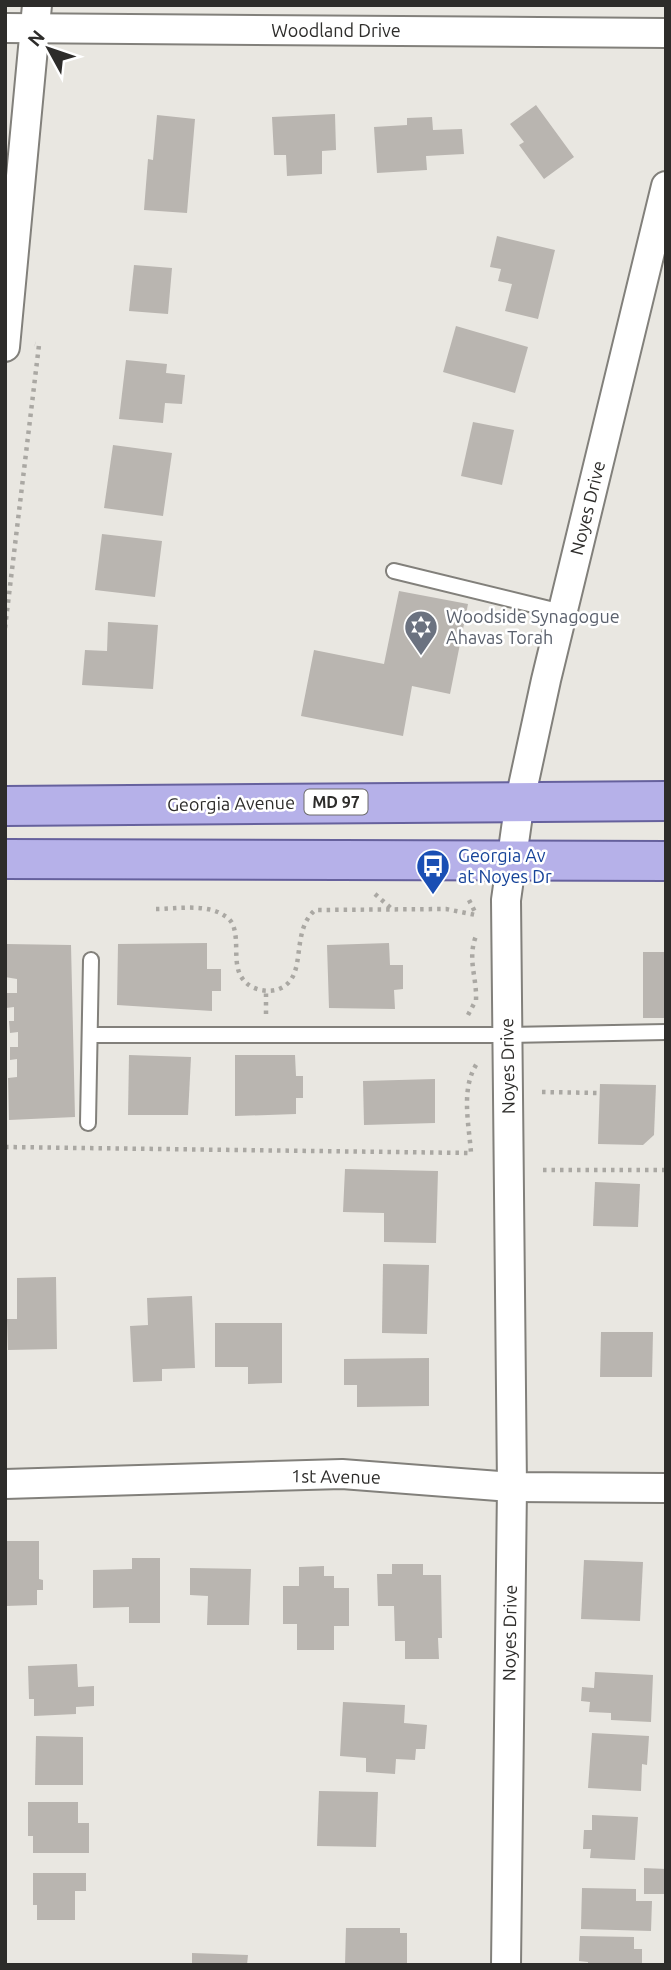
<svg xmlns="http://www.w3.org/2000/svg" width="671" height="1970" viewBox="0 0 671 1970" font-family="Ubuntu,sans-serif">
  <style>
    .building { fill: #b9b5b0 }
    .lines { fill: none; stroke-linecap: round; stroke-linejoin: round }
    .lane-casing { stroke: #82807b; stroke-width: 18 }
    .street-casing { stroke: #82807b; stroke-width: 32 }
    .primary-casing { stroke: #66619d; stroke-width: 42 }
    .path { stroke: #aaa8a3; stroke-width: 4.5; stroke-dasharray: 3.5 5; stroke-linecap: butt }
    .lane { stroke: #fff; stroke-width: 14 }
    .street { stroke: #fff; stroke-width: 28 }
    .primary { stroke: #b6b1e9; stroke-width: 38 }
    .labels { text-anchor: middle; stroke-width: 5; stroke-linejoin: round; paint-order: stroke }
    .shield { fill: #fff; stroke: #6c6b6a; stroke-width: 2 }
    .shield-label { font-size: 16px; font-weight: bold; fill: #2d2c2a }
    .street-label { font-size: 18px; fill: #2d2c2a; stroke: #fff }
    .worship-label { font-size: 18px; fill: #5b616d; stroke: #fff; text-anchor: start }
    .transit-label { font-size: 18px; fill: #164399; stroke: #fff; text-anchor: start }
  </style>
  <rect width="100%" height="100%" fill="#e9e7e1"/>
  <g class="building">
    <polygon points="536,105 574,157 544,179 519,145 524,142 510,124"/>
    <polygon points="335,114 336,150 322,151 322,174 287,176 286,155 274,155 272,117"/>
    <polygon points="157,115 195,119 187,213 144,210 148,159 153,160"/>
    <polygon points="432,117 433,130 462,129 464,154 426,156 427,170 377,173 374,127 407,125 407,118"/>
    <polygon points="497,236 555,250 538,319 505,311 512,284 498,281 501,269 490,267"/>
    <polygon points="134,265 172,268 168,314 129,311"/>
    <polygon points="456,326 528,347 515,393 443,372"/>
    <polygon points="126,360 167,364 166,373 185,375 182,404 165,403 163,423 119,419"/>
    <polygon points="473,422 514,430 502,485 461,476"/>
    <polygon points="113,445 172,453 163,516 104,508"/>
    <polygon points="102,534 162,541 155,597 95,590"/>
    <polygon points="399,591 468,604 450,694 412,686 403,736 301,716 314,650 384,664"/>
    <polygon points="108,622 158,625 153,689 82,685 85,650 107,651"/>
    <polygon points="207,943 207,969 221,969 221,991 212,991 212,1011 117,1005 118,944"/>
    <polygon points="389,943 390,965 403,965 403,989 394,990 395,1009 329,1008 327,945"/>
    <polygon points="6,944 71,945 75,1117 9,1120 8,1078 17,1077 17,1059 10,1060 10,1047 18,1047 18,1032 10,1033 9,1021 14,1021 14,1007 6,1008 6,993 17,993 17,979 5,977"/>
    <rect x="643" y="952" width="23" height="66"/>
    <polygon points="129,1055 191,1057 188,1115 128,1115"/>
    <polygon points="235,1055 295,1055 296,1076 303,1076 303,1098 296,1098 296,1114 235,1116"/>
    <polygon points="435,1079 435,1123 364,1125 363,1081"/>
    <polygon points="600,1084 656,1085 654,1135 643,1145 598,1144"/>
    <polygon points="345,1169 438,1171 436,1243 384,1242 384,1213 343,1212"/>
    <polygon points="595,1182 640,1184 638,1227 593,1226"/>
    <polygon points="383,1264 429,1265 427,1334 382,1333"/>
    <polygon points="56,1277 57,1349 8,1350 7,1319 17,1319 17,1278"/>
    <polygon points="192,1296 195,1368 162,1369 162,1381 133,1382 130,1326 148,1325 147,1298"/>
    <polygon points="215,1323 282,1323 282,1383 248,1384 248,1367 215,1367"/>
    <polygon points="601,1332 653,1332 652,1377 600,1377"/>
    <polygon points="429,1358 429,1406 357,1407 357,1385 344,1385 344,1359"/>
    <polygon points="5,1541 39,1541 39,1579 43,1580 43,1590 37,1590 37,1605 5,1606"/>
    <polygon points="132,1558 160,1558 160,1623 129,1623 129,1607 93,1608 93,1570 132,1569"/>
    <polygon points="584,1560 643,1562 640,1621 581,1619"/>
    <polygon points="392,1564 423,1564 423,1575 441,1575 442,1638 438,1638 439,1659 405,1659 405,1641 395,1641 394,1606 378,1606 377,1574 392,1574"/>
    <polygon points="324,1566 324,1576 334,1576 334,1588 349,1588 349,1626 334,1626 334,1650 297,1650 297,1624 283,1624 283,1586 299,1586 299,1567"/>
    <polygon points="190,1568 251,1569 249,1625 207,1625 208,1596 190,1595"/>
    <polygon points="77,1664 78,1687 94,1686 94,1706 76,1707 76,1714 34,1716 34,1699 29,1699 28,1666"/>
    <polygon points="595,1672 653,1675 651,1722 611,1720 611,1713 589,1712 590,1702 581,1701 582,1687 594,1688"/>
    <polygon points="343,1702 405,1705 404,1723 427,1725 425,1749 416,1749 415,1760 396,1759 395,1774 366,1772 366,1758 340,1756"/>
    <polygon points="592,1733 649,1736 647,1765 642,1764 641,1791 588,1788"/>
    <polygon points="36,1736 83,1737 83,1785 35,1785"/>
    <polygon points="319,1791 378,1792 376,1847 317,1846"/>
    <polygon points="28,1802 78,1802 78,1823 89,1823 89,1853 33,1853 33,1836 28,1836"/>
    <polygon points="592,1815 638,1817 635,1860 590,1858 591,1849 583,1849 584,1830 592,1830"/>
    <polygon points="644,1868 666,1869 666,1894 644,1894"/>
    <polygon points="33,1873 86,1873 86,1891 75,1891 75,1920 37,1920 37,1905 33,1905"/>
    <polygon points="582,1888 636,1889 636,1901 652,1901 651,1931 581,1929"/>
    <polygon points="346,1928 400,1928 400,1933 407,1933 407,1965 345,1965"/>
    <polygon points="580,1936 634,1937 634,1949 642,1949 642,1965 588,1965 588,1962 579,1961"/>
    <polygon points="192,1953 248,1955 247,1965 192,1965"/>
  </g>
  <g class="lines">
    <g class="lane-casing">
      <g id="lane">
        <polyline points="394,571 562,612"/>
        <polyline points="91,1035 508,1035 666,1032"/>
        <polyline points="88,1123 91,960"/>
      </g>
    </g>
    <g class="street-casing">
      <g id="street">
        <polyline points="5,28 666,33"/>
        <polyline points="5,347 37,5"/>
        <polyline points="5,1484 342,1474 512,1487 666,1488"/>
        <polyline points="506,1965 512,1487 506,900 520,800 546,680 666,186"/>
      </g>
    </g>
    <g class="primary-casing">
      <g id="primary">
        <polyline points="5,806 666,801"/>
        <polyline points="5,859 666,861"/>
      </g>
    </g>
    <g class="path">
      <polyline points="5,628 39,345 35,344"/>
      <polyline points="375,894 392,909"/>
      <polyline points="469,900 476,914"/>
      <path d="M156 909C176 909 207 903 225 916 229 918 233 923 234 928 240 949 229 974 252 987 260 991 271 992 279 989 309 977 289 933 315 910L446 909 476 915"/>
      <polyline points="266,1014 266,990"/>
      <path d="M468 1015 476 1000C477 977 467 959 476 936"/>
      <polyline points="542,1092 600,1093"/>
      <path d="M5 1147 471 1153C469 1124 460 1087 478 1062"/>
      <polyline points="543,1170 666,1170"/>
    </g>
    <use href="#lane" class="lane"/>
    <use href="#street" class="street"/>
    <use href="#primary" class="primary"/>
  </g>
  <defs>
    <g id="synagogue-pin" transform="scale(1.75)"><path d="M0 17L-7.5 6A9.5 9.5 0 1 1 7.5 6Z" fill="#6b7280" stroke="#fff"/><path d="M0-6.5L5.6 3.2H-5.6ZM0 6.5L5.6-3.2H-5.6Z" fill="#fff"/></g>
    <g id="bus-pin" transform="scale(1.75)"><path d="M0 17L-7.5 6A9.5 9.5 0 1 1 7.5 6Z" fill="#1a4fb4" stroke="#fff"/><path d="M-5-6H5V4H4V6H2V4H-2V6H-4V4H-5ZM-3.5-4V0h7V-4ZM-3.5 1.2v1.5H-2V1.2ZM2 1.2v1.5H3.5V1.2Z" fill="#fff"/></g>
  </defs>
  <g fill-rule="evenodd">
    <use href="#synagogue-pin" x="421" y="627"/>
    <use href="#bus-pin" x="433" y="866"/>
  </g>
  <g class="labels">
    <rect class="shield" x="304.5" y="789.5" width="63" height="25" rx="5"/>
    <g class="shield-label">
      <text x="336" y="808">MD 97</text>
    </g>
    <g class="street-label">
      <text x="336" y="37">Woodland Drive</text>
      <text transform="translate(588 508) rotate(-76)" y="6">Noyes Drive</text>
      <text transform="translate(231 804) rotate(-1)" y="6">Georgia Avenue</text>
      <text transform="translate(508 1066) rotate(-91)" y="6">Noyes Drive</text>
      <text transform="translate(336 1477) rotate(1)" y="6">1st Avenue</text>
      <text transform="translate(510 1633) rotate(-89)" y="6">Noyes Drive</text>
    </g>
    <g class="worship-label">
      <text x="446" y="623">Woodside Synagogue<tspan x="446" dy="21">Ahavas Torah</tspan></text>
    </g>
    <g class="transit-label">
      <text x="458" y="862">Georgia Av<tspan x="458" dy="21">at Noyes Dr</tspan></text>
    </g>
  </g>
  <rect width="671" height="1970" fill="none" stroke="#2d2c2a" stroke-width="14"/>
  <g transform="translate(49 49) rotate(310)" stroke="#ffffff" stroke-width="5" paint-order="stroke">
  <path d="M0-5L12 26L0 18L-12 26Z" fill="#2d2c2a"/>
  <text y="-10" font-size="19" font-weight="bold" text-anchor="middle" fill="#2d2c2a">N</text>
  </g>
</svg>
